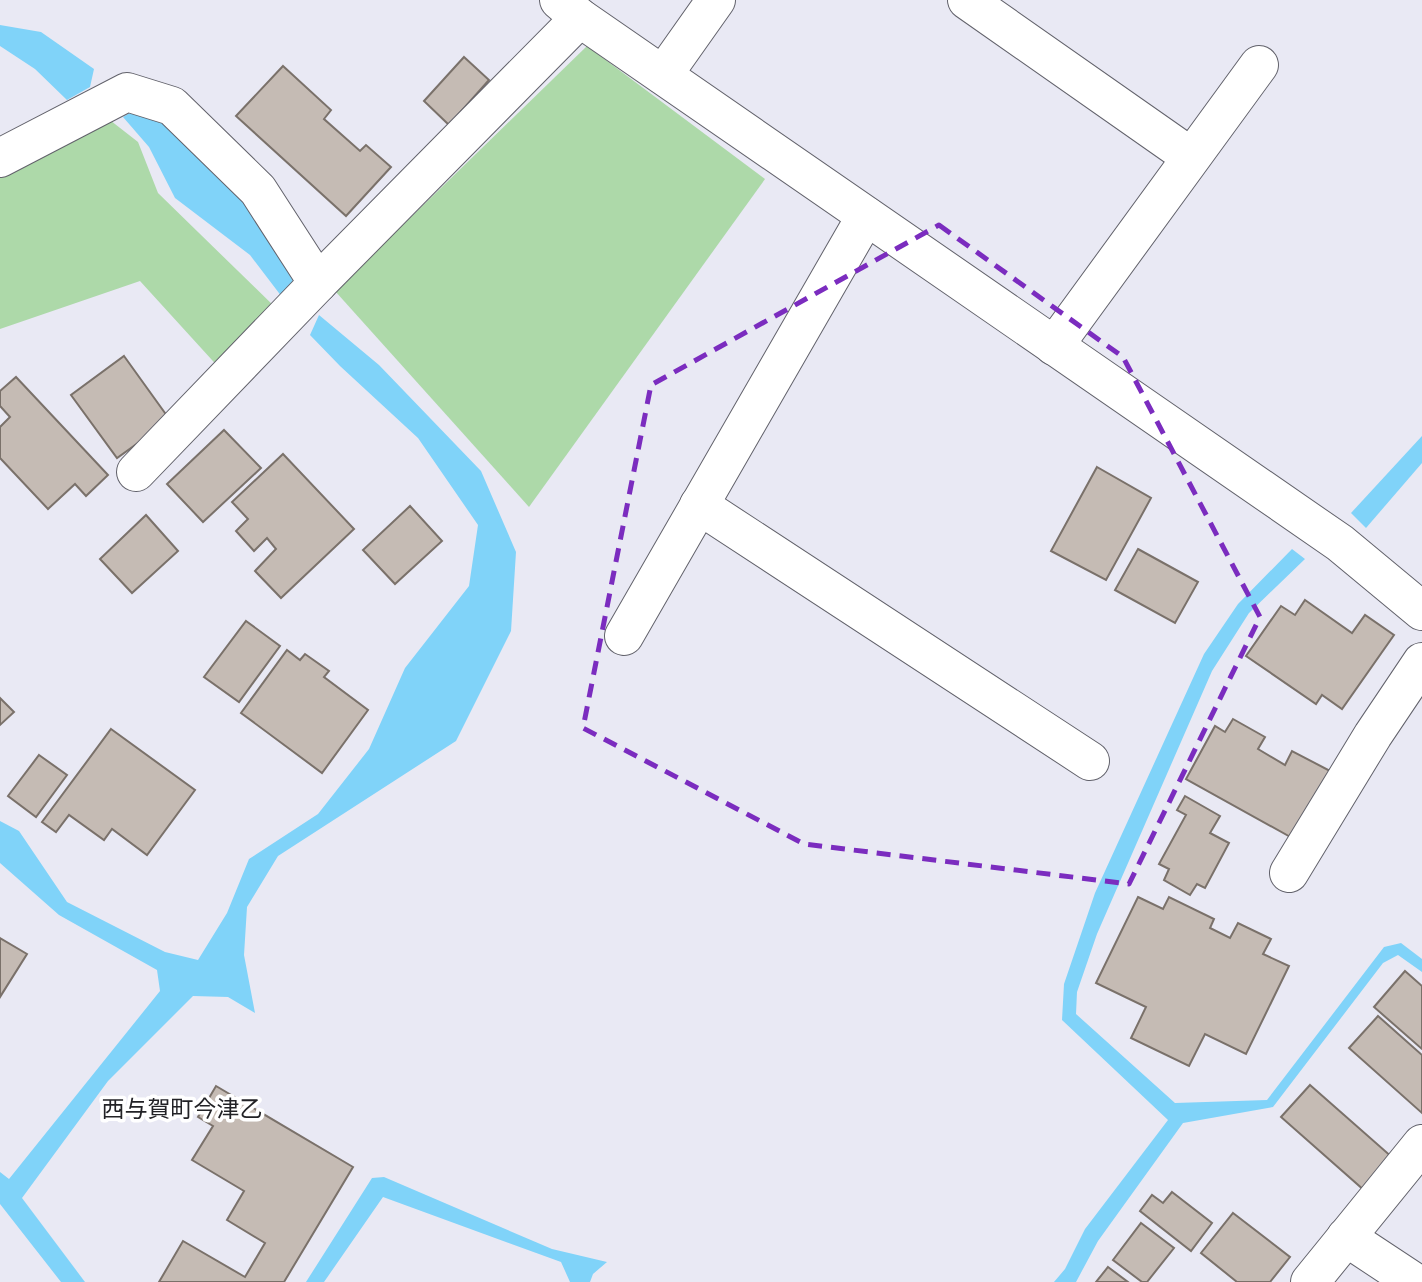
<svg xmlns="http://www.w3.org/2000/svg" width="1422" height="1282" viewBox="0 0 1422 1282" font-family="'DM Sans','Noto Sans JP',sans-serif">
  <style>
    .green { fill: #add9a9 }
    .water { fill: #80d3f9 }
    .building { fill: #c5bbb4; stroke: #7a716a; stroke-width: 2 }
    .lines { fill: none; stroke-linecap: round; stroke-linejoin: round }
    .street-casing { stroke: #62626b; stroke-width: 40 }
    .street { stroke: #fff; stroke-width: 38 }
    .marked { fill: none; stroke: #7b2cbf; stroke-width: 5; stroke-dasharray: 14 9; stroke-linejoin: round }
    .labels { text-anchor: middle; stroke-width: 7; stroke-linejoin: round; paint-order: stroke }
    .quarter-label { font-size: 23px; fill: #222226; stroke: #fff }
  </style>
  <rect width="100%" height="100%" fill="#e9e9f4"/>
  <g class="green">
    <polygon points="587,46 765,179 529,507 335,291"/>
    <polygon points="106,117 138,142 158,193 279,311 222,371 140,281 0,329 0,168"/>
  </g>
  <g class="water">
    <polygon points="0,25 41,32 94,69 90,87 67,100 35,69 0,46"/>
    <polygon points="143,105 270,224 294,284 282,297 250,255 175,198 149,147 123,117"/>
    <polygon points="319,315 379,365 481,471 516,552 511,631 456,741 278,856 247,907 244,955 255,1013 228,997 193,996 108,1081 22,1198 85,1282 61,1282 0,1204 0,1172 9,1179 160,991 157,970 59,915 0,863 0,821 19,831 67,902 165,952 198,960 227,913 249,859 318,814 369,749 405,668 469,586 478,525 418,438 340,366 310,335"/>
    <polygon points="1422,436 1422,463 1366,528 1351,513"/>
    <polygon points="1292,549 1305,559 1249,613 1212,671 1097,934 1077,992 1076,1014 1175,1103 1267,1100 1384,947 1401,943 1422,959 1422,972 1398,955 1383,963 1273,1107 1183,1123 1098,1241 1076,1282 1054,1282 1065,1269 1085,1229 1168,1120 1062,1020 1064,984 1095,893 1204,654 1238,604"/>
    <polygon points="384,1177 552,1249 607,1262 593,1274 590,1282 570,1282 561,1262 383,1197 324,1282 306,1282 372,1178"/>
  </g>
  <g class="building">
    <polygon points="464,57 489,80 449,125 424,101"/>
    <polygon points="283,66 331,110 324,119 360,151 366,145 391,167 346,216 236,116"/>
    <polygon points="124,356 170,420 117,458 71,395"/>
    <polygon points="16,377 108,475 86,496 75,484 48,509 0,458 0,427 10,417 0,406 0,391"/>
    <polygon points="224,430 261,468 203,522 167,484"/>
    <polygon points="283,454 354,529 281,598 255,571 276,549 267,538 254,551 236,531 248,519 232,502"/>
    <polygon points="1097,467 1151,498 1106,580 1051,551"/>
    <polygon points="410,506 442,541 395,584 363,550"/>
    <polygon points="146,515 178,551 132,593 100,559"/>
    <polygon points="1138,549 1198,582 1175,623 1115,590"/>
    <polygon points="1305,600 1352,633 1365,615 1394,635 1342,709 1322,695 1316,704 1246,656 1281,606 1295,615"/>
    <polygon points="246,621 280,646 239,702 204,677"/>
    <polygon points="287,650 300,660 305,654 329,671 324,677 368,710 322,773 241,713"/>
    <polygon points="0,698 14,712 0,725"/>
    <polygon points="1233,719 1265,737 1258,749 1285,765 1292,751 1332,772 1294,839 1186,779 1215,726 1225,732"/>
    <polygon points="111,729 195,790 147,855 112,829 104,840 69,815 56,832 42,822"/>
    <polygon points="39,755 67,775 36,817 8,796"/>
    <polygon points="1185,796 1220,816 1210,833 1229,843 1205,888 1197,884 1190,895 1164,880 1169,869 1159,864 1186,815 1177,810"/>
    <polygon points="1138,897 1163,909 1169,897 1214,919 1210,928 1230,938 1238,923 1271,939 1263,954 1289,966 1246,1054 1205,1034 1189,1066 1131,1038 1146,1007 1096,983"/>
    <polygon points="0,938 27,954 0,997"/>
    <polygon points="1405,971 1422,986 1422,1049 1374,1007"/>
    <polygon points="1378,1016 1422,1055 1422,1113 1349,1048"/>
    <polygon points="1310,1085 1393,1158 1365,1191 1281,1117"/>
    <polygon points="216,1086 353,1167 284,1282 159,1282 183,1241 245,1277 265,1243 227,1220 244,1191 192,1160 213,1126 198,1117"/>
    <polygon points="1172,1192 1212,1223 1191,1251 1140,1211 1152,1195 1163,1203"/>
    <polygon points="1233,1213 1290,1257 1270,1282 1237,1282 1201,1253"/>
    <polygon points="1141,1223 1174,1248 1147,1282 1142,1282 1113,1260"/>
    <polygon points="1108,1267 1128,1282 1096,1282"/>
  </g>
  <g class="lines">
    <g class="street-casing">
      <g id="street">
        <polyline points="559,0 580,18 1340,543 1422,611"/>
        <polyline points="967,0 1191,157"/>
        <polyline points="663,75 716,0"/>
        <polyline points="0,158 127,92 172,106 258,190 318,283 580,18"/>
        <polyline points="1054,346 1259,65"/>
        <polyline points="136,472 318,283"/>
        <polyline points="699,505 1090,761"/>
        <polyline points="624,636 866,216"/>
        <polyline points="1289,873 1373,735 1422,662"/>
        <polyline points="1346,1237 1414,1282"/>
        <polyline points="1310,1282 1422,1144"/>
      </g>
    </g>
    <use href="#street" class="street"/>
  </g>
  <path class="marked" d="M939 225 1123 357 1260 617 1129 884 804 844 583 728 651 385Z"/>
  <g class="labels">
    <g class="quarter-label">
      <text x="182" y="1117">西与賀町今津乙</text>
    </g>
  </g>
</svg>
